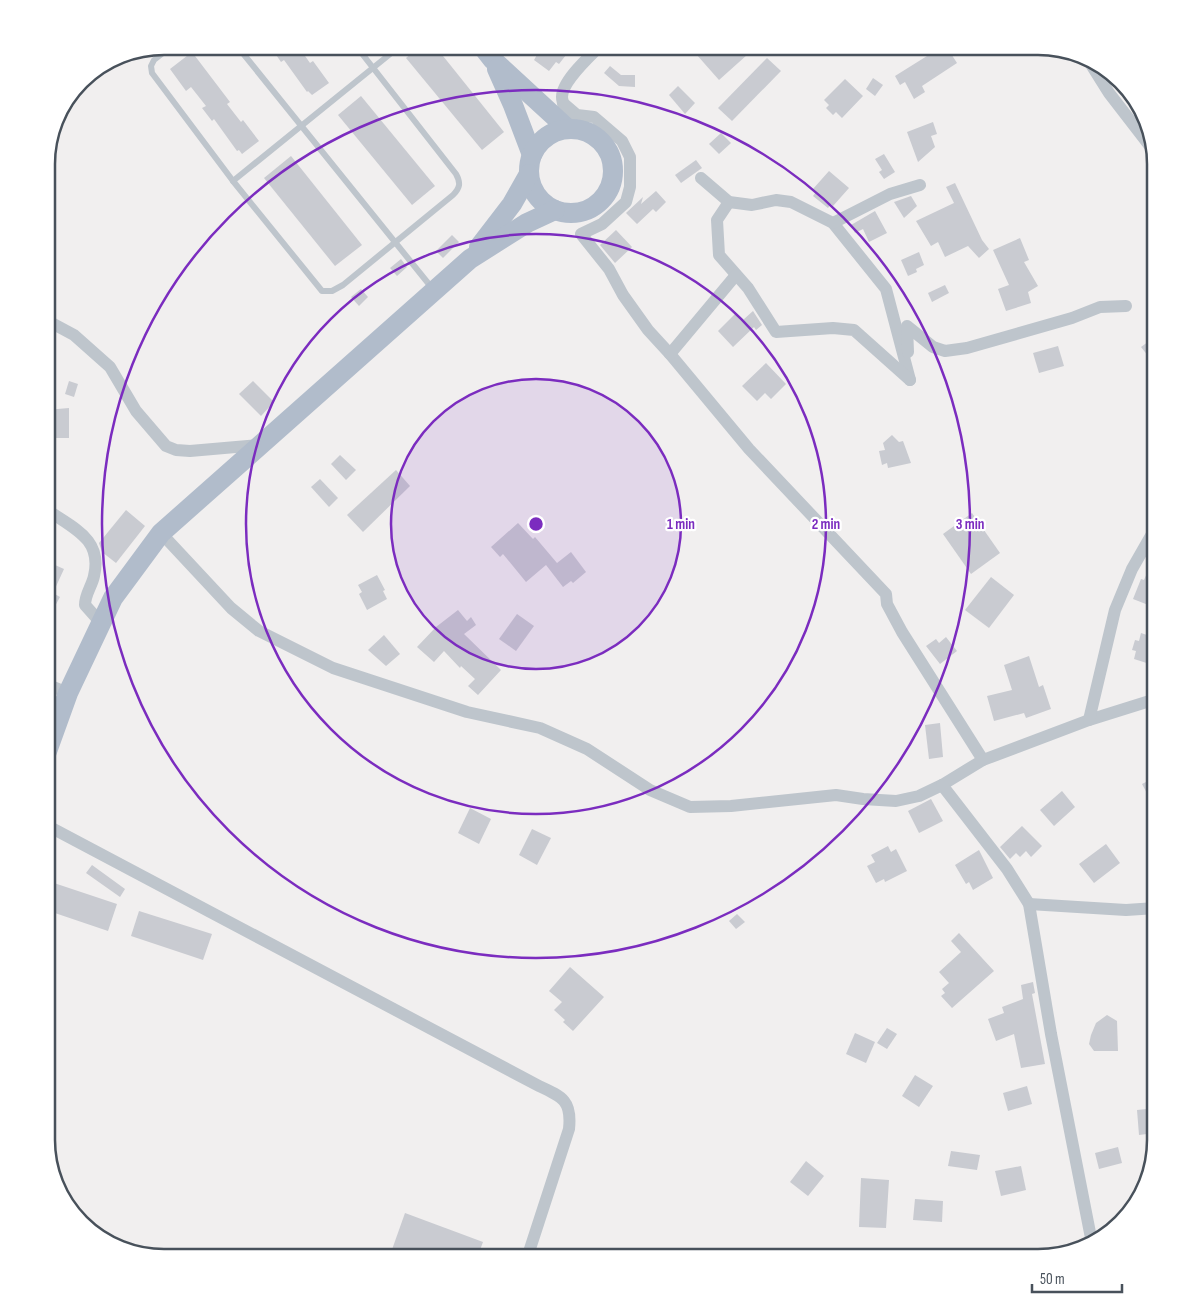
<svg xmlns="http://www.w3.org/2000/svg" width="1202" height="1304" viewBox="0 0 1202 1304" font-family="'Sofia Sans Condensed',sans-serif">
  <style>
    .building { fill: #c9cbd1 }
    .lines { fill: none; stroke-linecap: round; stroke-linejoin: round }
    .lane { stroke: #bec5cc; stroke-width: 6 }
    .street { stroke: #bec5cc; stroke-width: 12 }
    .primary { stroke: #b1bccb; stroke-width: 20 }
    .ring { fill: none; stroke: #7b2cbf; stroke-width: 2.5 }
    .rim { fill: none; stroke: #48515b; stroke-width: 2.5 }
    .centre { fill: #7b2cbf; stroke: #fff; stroke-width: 2.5 }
    .ring-label { font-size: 15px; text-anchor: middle; font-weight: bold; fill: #7b2cbf; stroke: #fff; stroke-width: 4.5; stroke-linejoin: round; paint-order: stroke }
  </style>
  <rect width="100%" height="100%" fill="#f1efef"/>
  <g class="building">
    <polygon points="270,46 298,46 310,63 313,61 329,83 312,95 308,91 307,92 284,60 281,62"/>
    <polygon points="420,46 435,46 504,132 482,150 406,58"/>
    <polygon points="542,46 573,46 559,64 556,62 549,71 534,60"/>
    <polygon points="689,46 757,46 719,80"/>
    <polygon points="943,46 946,46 957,63 922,86 925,92 914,99 905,82 900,85 895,76"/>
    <polygon points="192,52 230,102 227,104 241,122 243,120 259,141 242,154 239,150 237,151 214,119 212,121 202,108 206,106 191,87 186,91 170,69"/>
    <polygon points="767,58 781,71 732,121 718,108"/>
    <polygon points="610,66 621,75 635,75 635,87 619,86 604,73"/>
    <polygon points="873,78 883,85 875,96 866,89"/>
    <polygon points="845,79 863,96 842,118 836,112 833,115 826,108 829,105 824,100"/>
    <polygon points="678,86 695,103 685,114 669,95"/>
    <polygon points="361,96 435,186 412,205 338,115"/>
    <polygon points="933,122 937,134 931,136 935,147 918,162 907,132"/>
    <polygon points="721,133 731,143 719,154 709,144"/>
    <polygon points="884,154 895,172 884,179 879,172 882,170 875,159"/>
    <polygon points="291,156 362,245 335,266 264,178"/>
    <polygon points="696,160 702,168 681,183 675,175"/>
    <polygon points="829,171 849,188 833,206 831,204 828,208 813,196 816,192 813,189"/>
    <polygon points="955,183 982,240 989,249 979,258 968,246 945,257 938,242 931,246 916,221 954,203 946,187"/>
    <polygon points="656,191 666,202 656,212 653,209 637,224 626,213 643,197 641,204"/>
    <polygon points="911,196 917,206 904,218 894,202"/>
    <polygon points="875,211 887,233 869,242 863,229 855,233 851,225"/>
    <polygon points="616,230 632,247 615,263 600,245"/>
    <polygon points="452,235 459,242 443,258 436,251"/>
    <polygon points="1020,238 1029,260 1024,262 1038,286 1028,292 1031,303 1006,311 998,289 1009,285 993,250"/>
    <polygon points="919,252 924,265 916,269 917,272 908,276 901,260"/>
    <polygon points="401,259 407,267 397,276 390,268"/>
    <polygon points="945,285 949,293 932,302 928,293"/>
    <polygon points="361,289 368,297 359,306 351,297"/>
    <polygon points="753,311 762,325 756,330 754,327 733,347 718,331 736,313 743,320"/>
    <polygon points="1156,336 1156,366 1141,347"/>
    <polygon points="1058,346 1064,366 1039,373 1033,353"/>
    <polygon points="766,363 786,384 771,399 765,393 757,401 742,386"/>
    <polygon points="69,381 78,384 74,397 65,394"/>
    <polygon points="253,381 274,402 261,416 239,394"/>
    <polygon points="69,408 69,438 54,438 54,434 46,435 46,410"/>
    <polygon points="892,435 899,442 903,441 911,463 888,468 887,463 882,465 879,451 885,450 883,443"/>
    <polygon points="340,455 356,470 346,480 331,464"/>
    <polygon points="396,470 410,486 363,532 347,515"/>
    <polygon points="320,479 338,498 329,507 311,487"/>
    <polygon points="126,510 145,526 116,563 102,552 99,543"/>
    <polygon points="972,513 1000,553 971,574 943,534"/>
    <polygon points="518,523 533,539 535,537 557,563 571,552 586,572 573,583 571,581 563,587 546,565 526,582 503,554 500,557 491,547"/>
    <polygon points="1156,552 1156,608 1133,599 1141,579 1144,580"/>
    <polygon points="46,561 64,569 53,593 60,597 54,608 48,604 46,607"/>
    <polygon points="377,575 385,590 383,591 387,599 367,610 359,594 362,592 358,585"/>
    <polygon points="991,577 1014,595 989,628 965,610"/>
    <polygon points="458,610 467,621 471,617 476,625 464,634 501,670 478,695 468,686 475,679 461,666 460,668 444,651 434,662 417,647 436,627"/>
    <polygon points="517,614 534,626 516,651 499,639"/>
    <polygon points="1141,633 1156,638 1156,666 1134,659 1136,651 1132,650 1135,640 1139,641"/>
    <polygon points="384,635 400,654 386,666 368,650"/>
    <polygon points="946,637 957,651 940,664 926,646 936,639 939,643"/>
    <polygon points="1029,656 1039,687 1043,685 1051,709 1026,718 1024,713 994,721 987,696 1012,690 1004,665"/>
    <polygon points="940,723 943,757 929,759 925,725"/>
    <polygon points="1156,777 1156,810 1142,784"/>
    <polygon points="1062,791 1075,807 1054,826 1040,810"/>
    <polygon points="931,799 943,821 919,833 908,811"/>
    <polygon points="470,808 491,819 479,844 458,833"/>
    <polygon points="1022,826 1042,846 1031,857 1026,851 1020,857 1016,853 1010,859 1000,847"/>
    <polygon points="532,829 551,838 537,865 519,855"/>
    <polygon points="1106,844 1120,863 1094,883 1079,864"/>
    <polygon points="888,846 891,852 896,849 907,871 885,882 884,879 876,883 867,866 875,862 871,855"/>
    <polygon points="979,850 993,878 973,890 969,882 966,884 955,865"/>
    <polygon points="92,865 125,889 120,897 86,873"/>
    <polygon points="54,883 117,904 108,931 46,910 46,887 52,888"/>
    <polygon points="139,911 212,934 203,960 131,936"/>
    <polygon points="737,914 745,922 736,929 729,921"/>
    <polygon points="959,933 994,971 952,1008 941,996 945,993 942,989 949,983 939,972 961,952 951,941"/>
    <polygon points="570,967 604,997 573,1031 563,1022 565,1020 554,1010 562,1002 549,991"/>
    <polygon points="1033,982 1035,993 1032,994 1045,1064 1021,1068 1014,1034 996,1041 988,1019 1004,1013 1002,1007 1023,999 1021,985"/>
    <polygon points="1107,1015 1117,1021 1118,1051 1094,1051 1089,1044 1091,1035 1096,1023"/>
    <polygon points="887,1028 897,1034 887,1049 877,1043"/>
    <polygon points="855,1033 875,1042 866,1063 846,1054"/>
    <polygon points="915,1075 933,1086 919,1107 902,1096"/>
    <polygon points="1027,1086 1032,1104 1008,1111 1003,1093"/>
    <polygon points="1156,1108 1156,1140 1153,1152 1148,1152 1147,1134 1139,1135 1137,1110"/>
    <polygon points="1118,1147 1122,1163 1099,1169 1095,1153"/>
    <polygon points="951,1151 980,1155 977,1170 948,1166"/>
    <polygon points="806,1161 824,1176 808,1196 790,1182"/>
    <polygon points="1021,1166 1026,1190 1001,1196 995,1171"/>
    <polygon points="861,1178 889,1180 886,1228 859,1227"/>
    <polygon points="915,1199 943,1201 942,1222 913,1220"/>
    <polygon points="405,1213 483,1242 477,1258 389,1258"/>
  </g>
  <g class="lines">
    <g class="lane">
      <path d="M172 46 154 60 151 66 152 73 233 181 322 291H332L343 285 453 195C460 188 461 183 456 174L356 46"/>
      <polyline points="237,46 432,288"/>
      <polyline points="494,59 504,46"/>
      <polyline points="233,181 400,46"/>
    </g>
    <g class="street">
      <polyline points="1087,58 1109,93 1153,150"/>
      <polyline points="563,103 577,115 594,117 622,141 630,157 630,187 626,202 602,224 581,234 609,269 623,295 648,330 670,354 749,449 886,594 887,604 902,632 983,760"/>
      <path d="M578 129C573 120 562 108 562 97 562 81 589 57 600 46"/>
      <polyline points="701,178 729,202 752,205 776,200 791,202 833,223 886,289 910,380"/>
      <polyline points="729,202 717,220 719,255 748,288 776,332 833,328 854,330 910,380"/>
      <polyline points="833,223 890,194 920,185"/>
      <polyline points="46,320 74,335 110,367 136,411 166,446 176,450 190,451 260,445"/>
      <polyline points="908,352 907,326 933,347 945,351 967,348 1072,318 1100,307 1126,306"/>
      <polyline points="670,354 736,275"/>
      <path d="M46 509C72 528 103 538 94 576 92 586 85 594 85 605L101 623"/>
      <polyline points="161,533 231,608 259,631 333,668 467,712 540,728 587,749 650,790 690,807 731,806 836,795 863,799 896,801 919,796 942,785 983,760 1089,720 1156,699"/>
      <polyline points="46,684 68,693"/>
      <polyline points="1089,720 1115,610 1132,569 1156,527"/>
      <polyline points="942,785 1007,869 1029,904 1051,1034 1092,1243"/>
      <path d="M46 825 539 1086C563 1097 572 1101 569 1129L527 1258"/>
      <polyline points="1029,904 1126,910 1156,908"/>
      <polyline points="1091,1239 1110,1233"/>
    </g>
    <g class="primary">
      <polyline points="482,46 493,60 568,129"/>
      <polyline points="497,69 513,105 532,155"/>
      <circle cx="571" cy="171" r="42"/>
      <polyline points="479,247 512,204 529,174"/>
      <polyline points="46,754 68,693 113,598 161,533 470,259 527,223 555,210"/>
    </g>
  </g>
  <circle cx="536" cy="524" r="145" fill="#7b2cbf" fill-opacity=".12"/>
  <g class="ring">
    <circle cx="536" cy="524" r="145"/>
    <circle cx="536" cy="524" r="290"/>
    <circle cx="536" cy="524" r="434"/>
  </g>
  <path d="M0 0H1202V1304H0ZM164 55H1038A109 109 0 0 1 1147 164V1140A109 109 0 0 1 1038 1249H164A109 109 0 0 1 55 1140V164A109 109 0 0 1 164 55Z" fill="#fff" fill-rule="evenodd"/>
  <path class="rim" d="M164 55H1038A109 109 0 0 1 1147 164V1140A109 109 0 0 1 1038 1249H164A109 109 0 0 1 55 1140V164A109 109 0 0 1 164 55Z"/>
  <circle cx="536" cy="524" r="8" class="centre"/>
  <g class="ring-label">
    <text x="681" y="529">1 min</text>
    <text x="826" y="529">2 min</text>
    <text x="970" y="529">3 min</text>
  </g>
  <path d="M1032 1284v8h90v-8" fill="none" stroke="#48515b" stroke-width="2.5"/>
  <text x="1040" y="1284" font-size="15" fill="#48515b" stroke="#ffffff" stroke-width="4" paint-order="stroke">50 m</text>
</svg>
